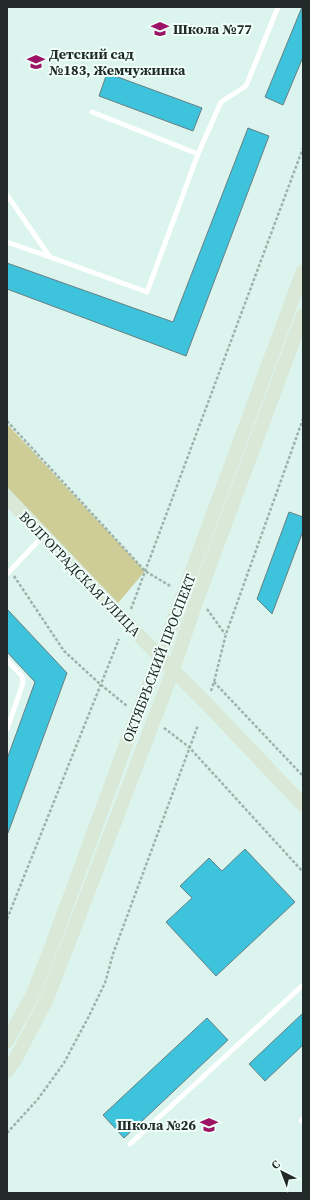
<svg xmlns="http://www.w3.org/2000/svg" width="310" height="1200" viewBox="0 0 310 1200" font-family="'Source Serif 4',serif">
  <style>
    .green { fill: #cecd97 }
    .building { fill: #3dc3db; stroke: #687f83 }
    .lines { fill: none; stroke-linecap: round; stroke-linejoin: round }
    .path { stroke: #9eb2ac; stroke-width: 2.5; stroke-dasharray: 3 2; stroke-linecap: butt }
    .lane { stroke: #fff; stroke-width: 5 }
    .secondary { stroke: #d9e8d7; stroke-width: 14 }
    .labels { text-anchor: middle; stroke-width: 4; stroke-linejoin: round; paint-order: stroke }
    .poi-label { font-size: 14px; font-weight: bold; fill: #212a28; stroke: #f0fffa; text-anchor: start }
    .street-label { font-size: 14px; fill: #212a28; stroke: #f0fffa }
  </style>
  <rect width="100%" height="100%" fill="#dbf4ed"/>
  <polygon class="green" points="7,424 145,571 118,603 7,487"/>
  <g class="building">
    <polygon points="302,7 303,57 283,105 265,97"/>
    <polygon points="107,73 202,108 193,131 99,96"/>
    <polygon points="248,128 269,136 186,356 7,289 7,263 173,322"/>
    <polygon points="289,512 303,517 303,531 272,614 257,599"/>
    <polygon points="7,609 67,673 8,833 7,833 7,759 35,682 7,652"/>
    <polygon points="245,849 295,902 216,976 166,922 192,898 180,886 209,858 222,871"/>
    <polygon points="303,1013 303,1045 265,1081 249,1064"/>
    <polygon points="207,1018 228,1040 124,1138 103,1115"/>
  </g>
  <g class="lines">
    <g class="path">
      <polyline points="7,421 145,571 172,587"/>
      <polyline points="14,576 64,651 100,684 127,706"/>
      <polyline points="131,609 303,148"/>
      <polyline points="207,609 225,634"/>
      <polyline points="214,682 303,776"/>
      <polyline points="211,691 214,682 226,634 303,419"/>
      <polyline points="164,728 189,747 303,872"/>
      <polyline points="7,919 119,639"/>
      <polyline points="7,1133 38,1099 64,1063 74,1044 88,1018 105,983 113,954 198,725"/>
    </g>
    <g class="lane">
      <polyline points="92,112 198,154"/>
      <polyline points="7,195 50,257 147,292 198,154 221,102 246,86 278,7"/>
      <polyline points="7,242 50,257"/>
      <polyline points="7,574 42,537"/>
      <polyline points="7,660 22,676 23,683 7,729"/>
      <polyline points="301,1121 303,1119"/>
      <polyline points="130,1144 303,985"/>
    </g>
    <g class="secondary">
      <polyline points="7,497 160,657 206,703 303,805"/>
      <polyline points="7,1041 33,994 52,945 138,712 160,657 303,271"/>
      <polyline points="7,1071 16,1058 46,1001 67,947 173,670 196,602 303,315"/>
    </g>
  </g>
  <defs>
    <g id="school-bare" transform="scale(1.38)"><path d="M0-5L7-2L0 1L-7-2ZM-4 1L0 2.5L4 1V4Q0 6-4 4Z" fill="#9c1465" stroke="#f0fffa" stroke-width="2.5" paint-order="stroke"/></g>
  </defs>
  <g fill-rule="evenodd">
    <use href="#school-bare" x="160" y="29"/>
    <use href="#school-bare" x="36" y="62"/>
    <use href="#school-bare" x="209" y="1125"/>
  </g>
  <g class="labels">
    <g class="poi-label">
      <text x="173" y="34">Школа №77</text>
      <text x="49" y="59">Детский сад<tspan x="49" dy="16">№183, Жемчужинка</tspan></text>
      <text x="196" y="1130" text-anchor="end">Школа №26</text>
    </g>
    <g class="street-label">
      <text transform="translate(80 574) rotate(46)" y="5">ВОЛГОГРАДСКАЯ УЛИЦА</text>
      <text transform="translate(159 658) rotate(-69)" y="5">ОКТЯБРЬСКИЙ ПРОСПЕКТ</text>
    </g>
  </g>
  <rect width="310" height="1200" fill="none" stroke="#212a28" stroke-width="16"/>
  <g transform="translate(282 1172) rotate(318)" stroke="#f0fffa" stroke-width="3" paint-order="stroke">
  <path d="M0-3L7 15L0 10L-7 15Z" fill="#212a28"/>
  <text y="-6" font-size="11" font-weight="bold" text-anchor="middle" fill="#212a28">С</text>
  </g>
</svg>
